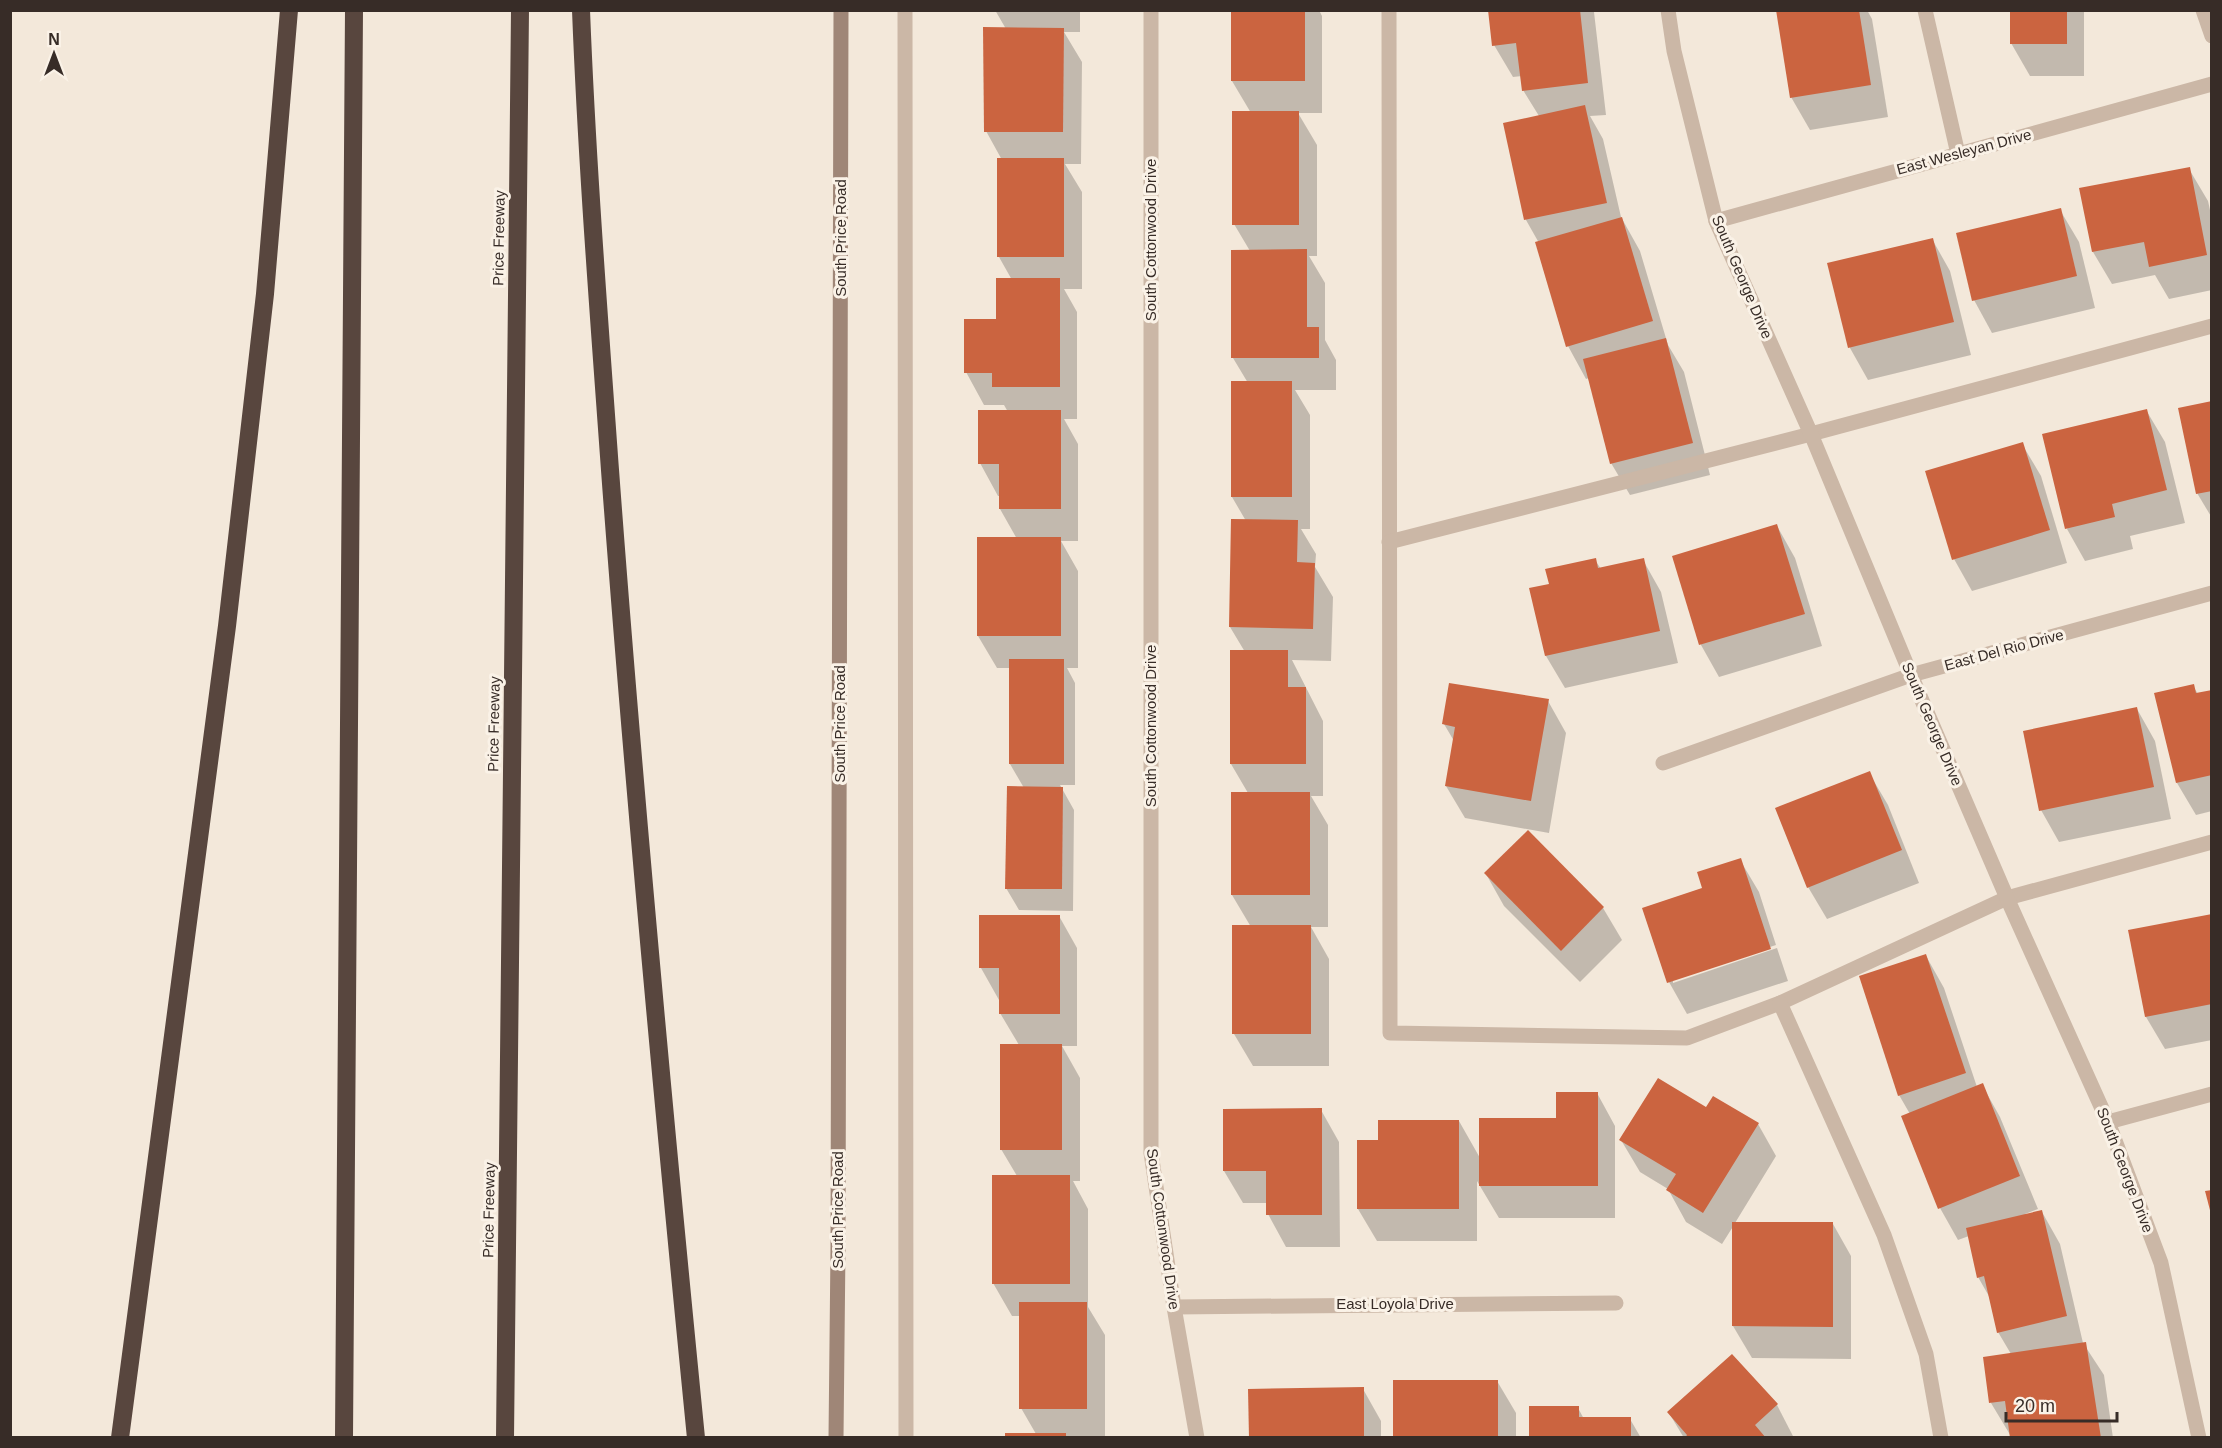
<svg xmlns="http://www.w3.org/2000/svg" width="2222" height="1448" viewBox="0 0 2222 1448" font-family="Helvetica,sans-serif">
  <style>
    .shadow { fill: #0003 }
    .building { fill: #cb6440 }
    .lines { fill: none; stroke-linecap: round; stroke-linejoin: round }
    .lane { stroke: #cbb7a6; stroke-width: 15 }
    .street { stroke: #cbb7a6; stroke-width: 15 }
    .secondary { stroke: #9f8677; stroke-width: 15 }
    .highway { stroke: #58463e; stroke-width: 18 }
    .labels { text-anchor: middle; stroke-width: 6; stroke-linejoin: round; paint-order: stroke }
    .street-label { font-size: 15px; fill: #372c27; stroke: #faf2e7 }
  </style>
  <rect width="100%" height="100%" fill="#f3e8da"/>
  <g class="shadow">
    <polygon points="995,10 1080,10 1080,32 1064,32 1082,62 1081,164 1065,164 1082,192 1082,289 1064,289 1077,312 1077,419 1064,419 1078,444 1078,541 1061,541 1078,571 1078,668 1067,668 1075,683 1075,785 1060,785 1074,810 1073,911 1019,910 1006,888 1024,788 1010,764 1010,668 997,668 978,636 1017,539 1000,509 1000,496 998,496 980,463 1008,412 1004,405 984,405 966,372 997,321 1012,280 999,257 1002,160 986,131 1006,29"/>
    <polygon points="1232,10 1319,10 1322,16 1322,113 1298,113 1317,145 1317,256 1309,256 1325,283 1325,340 1336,360 1336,390 1295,390 1310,415 1310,529 1301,529 1316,554 1315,567 1333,597 1331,661 1292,660 1323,721 1323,796 1311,796 1328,825 1328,927 1311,927 1329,959 1329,1066 1253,1066 1234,1034 1251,927 1232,895 1248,793 1231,764 1245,652 1230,627 1233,520 1246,521 1232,497 1248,383 1233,358 1250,251 1234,224 1251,113 1232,81"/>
    <polygon points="1490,10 1594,12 1606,115 1590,116 1603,139 1621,217 1640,251 1668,345 1684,372 1710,475 1630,495 1611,463 1589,378 1586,379 1568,346 1539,243 1526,220 1505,124 1539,116 1523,90 1522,76 1513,77 1494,45"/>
    <polygon points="1778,10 1867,10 1872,19 1888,117 1810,130 1791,97"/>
    <polygon points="2011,10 2084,10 2084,76 2030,76 2011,43"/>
    <polygon points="2189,169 2208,201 2212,219 2212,290 2169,299 2155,275 2112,284 2093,252 2081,190"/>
    <polygon points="2060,210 2079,242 2095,308 1992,333 1974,300"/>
    <polygon points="1932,239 1950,271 1971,355 1868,380 1850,348 1829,264"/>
    <polygon points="2212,402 2212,518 2197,493"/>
    <polygon points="2146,410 2165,442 2185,523 2130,536 2133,549 2085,561 2067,529"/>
    <polygon points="2022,444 2041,476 2067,563 1972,591 1954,559"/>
    <polygon points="1777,526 1795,558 1822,646 1719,677 1701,645 1674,557"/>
    <polygon points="1595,560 1601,569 1643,560 1661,592 1678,663 1565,688 1546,656 1531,589 1551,585"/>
    <polygon points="2193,686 2198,694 2212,691 2212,811 2196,815 2177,783"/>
    <polygon points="1548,701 1566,733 1549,833 1465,818 1446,786 1454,741 1444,724"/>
    <polygon points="2137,709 2155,741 2171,819 2059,842 2041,810"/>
    <polygon points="1869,773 1888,805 1919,883 1827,919 1808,887"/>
    <polygon points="1528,832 1603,908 1622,940 1580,982 1504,906 1486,874"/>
    <polygon points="1740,860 1759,892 1776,945 1673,979 1673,983 1777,948 1788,981 1687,1014 1669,982 1704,889"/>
    <polygon points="1059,916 1077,948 1077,1046 1062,1046 1080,1078 1080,1181 1073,1181 1088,1209 1088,1307 1105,1335 1105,1438 1007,1438 1036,1434 1021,1408 1021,1316 1012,1316 993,1283 1017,1176 1001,1149 1019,1045 1000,1013 999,1000 981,968"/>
    <polygon points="2212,916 2212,1040 2165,1049 2146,1017 2130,931"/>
    <polygon points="1926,956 1944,988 1977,1087 1982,1085 2000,1117 2038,1209 2025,1214 2026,1215 2042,1212 2060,1244 2083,1343 2104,1375 2113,1438 2012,1438 1991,1403 2011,1354 1998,1332 1990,1298 1978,1277 1969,1236 1958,1240 1940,1208 1910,1114 1899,1095"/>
    <polygon points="1597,1093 1615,1126 1615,1218 1499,1218 1477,1181 1477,1241 1377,1241 1358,1209 1379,1142 1459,1121 1480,1158 1558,1120"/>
    <polygon points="1707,1109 1758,1124 1776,1156 1735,1223 1833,1224 1851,1256 1851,1359 1752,1358 1733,1326 1734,1225 1722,1244 1686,1222 1668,1189 1640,1172 1621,1140"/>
    <polygon points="1321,1110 1339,1142 1340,1247 1286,1247 1268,1214 1267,1203 1243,1203 1224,1171"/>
    <polygon points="1497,1381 1516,1413 1516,1438 1394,1438"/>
    <polygon points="1363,1389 1381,1421 1381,1438 1251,1438"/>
    <polygon points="1777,1405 1794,1438 1684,1438 1669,1413"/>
    <polygon points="1578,1408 1584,1419 1630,1419 1641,1438 1530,1438"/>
  </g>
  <g class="building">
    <rect x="1231" y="10" width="74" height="71"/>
    <polygon points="1488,10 1580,10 1588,83 1522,91 1516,43 1492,46"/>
    <polygon points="1776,10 1859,10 1871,85 1790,98"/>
    <rect x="2010" y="10" width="57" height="34"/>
    <polygon points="983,27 1064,28 1063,132 984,132"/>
    <polygon points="1585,105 1607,203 1524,220 1503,123"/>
    <rect x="1232" y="111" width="67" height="114"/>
    <rect x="997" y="158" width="67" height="99"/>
    <polygon points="2190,167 2207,255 2149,267 2144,242 2092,252 2079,188"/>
    <polygon points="2061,208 2077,276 1972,301 1956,233"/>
    <polygon points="1622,217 1653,321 1566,347 1535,242"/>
    <polygon points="1933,238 1954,322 1848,348 1827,263"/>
    <polygon points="1307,249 1307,327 1319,327 1319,358 1231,358 1231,250"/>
    <polygon points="996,278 1060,278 1060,387 992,387 992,373 964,373 964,319 996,319"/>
    <polygon points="1666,338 1693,443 1610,464 1583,359"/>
    <rect x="1231" y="381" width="61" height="116"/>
    <polygon points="2212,401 2212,491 2196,494 2178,408"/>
    <polygon points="2147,409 2167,490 2112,504 2115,517 2065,529 2042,434"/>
    <polygon points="978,410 1061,410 1061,509 999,509 999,464 978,464"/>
    <polygon points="2023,442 2050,530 1952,560 1925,471"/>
    <polygon points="1231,519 1298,520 1297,562 1315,563 1313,629 1229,627"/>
    <polygon points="1777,524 1805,614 1699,645 1672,556"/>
    <rect x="977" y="537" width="84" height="99"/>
    <polygon points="1596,558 1598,568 1644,558 1660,631 1545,656 1529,588 1549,584 1545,569"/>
    <polygon points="1230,650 1288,650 1288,687 1306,687 1306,764 1230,764"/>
    <rect x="1009" y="659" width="55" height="105"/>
    <polygon points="1449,683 1549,699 1531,801 1445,786 1455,727 1442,724"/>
    <polygon points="2194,684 2196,693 2212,690 2212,775 2176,783 2154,693"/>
    <polygon points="2137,707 2154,787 2039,811 2023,731"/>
    <polygon points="1870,771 1902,850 1807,888 1775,808"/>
    <polygon points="1007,786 1063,787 1062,889 1005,889"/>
    <rect x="1231" y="792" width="79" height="103"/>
    <polygon points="1528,830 1604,907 1561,951 1484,873"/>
    <polygon points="1741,858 1771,949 1667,983 1642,908 1702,888 1697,872"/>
    <polygon points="2212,914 2212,1004 2145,1017 2128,930"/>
    <polygon points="979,915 1060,915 1060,1014 999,1014 999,968 979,968"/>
    <rect x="1232" y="925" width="79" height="109"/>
    <polygon points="1926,954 1966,1073 1898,1096 1859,976"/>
    <rect x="1000" y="1044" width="62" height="106"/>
    <polygon points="1658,1078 1706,1107 1713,1096 1759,1123 1703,1213 1666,1190 1676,1174 1619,1140"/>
    <polygon points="1983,1083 2020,1176 1938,1209 1901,1116"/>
    <polygon points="1556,1092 1598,1092 1598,1186 1479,1186 1479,1118 1556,1118"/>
    <polygon points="1322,1108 1322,1215 1266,1215 1266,1171 1223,1171 1223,1109"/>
    <polygon points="1378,1120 1459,1120 1459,1209 1357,1209 1357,1140 1378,1140"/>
    <rect x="992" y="1175" width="78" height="109"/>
    <polygon points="2212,1190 2212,1214 2211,1214 2205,1191"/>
    <polygon points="2042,1210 2067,1316 1997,1333 1984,1276 1977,1278 1966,1228"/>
    <polygon points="1732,1222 1833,1222 1833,1327 1732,1326"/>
    <rect x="1019" y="1302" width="68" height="107"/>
    <polygon points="2086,1342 2101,1438 2010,1438 2005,1401 1989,1403 1983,1357"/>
    <polygon points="1732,1354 1778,1404 1755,1425 1766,1438 1685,1438 1687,1435 1667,1412"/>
    <rect x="1393" y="1380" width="105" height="58"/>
    <polygon points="1364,1387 1364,1438 1249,1438 1248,1389"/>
    <polygon points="1529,1406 1579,1406 1579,1417 1631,1417 1631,1438 1529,1438"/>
    <rect x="1005" y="1433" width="61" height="5"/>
  </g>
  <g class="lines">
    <g class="lane">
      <polyline points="905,10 906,1438"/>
      <polyline points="1389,10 1390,1033 1687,1038 1780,1003 2007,898 2212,842"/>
      <polyline points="1925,10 1958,154"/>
      <polyline points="1389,542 1811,434 2212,326"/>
      <polyline points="1780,1003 1884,1235 1926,1354 1941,1438"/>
    </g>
    <g class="street">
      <polyline points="1151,10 1151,1153 1174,1307 1197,1438"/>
      <polyline points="1668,10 1674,51 1716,221 1811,434 1911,675 2007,898 2108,1122 2161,1263 2199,1438"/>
      <polyline points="2203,10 2212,36"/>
      <polyline points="1716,221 2212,84"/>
      <polyline points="1663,763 1911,675 2212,593"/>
      <polyline points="2108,1122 2212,1094"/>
      <polyline points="1174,1307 1616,1303"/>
    </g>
    <polyline class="secondary" points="836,1438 838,1247 841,10"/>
    <g class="highway">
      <path d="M581 10C587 164 599 317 610 470 634 793 664 1115 696 1438"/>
      <polyline points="120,1438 227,626 265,294 289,10"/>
      <polyline points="344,1438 354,10"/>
      <polyline points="505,1438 520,10"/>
    </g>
  </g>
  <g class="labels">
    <g class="street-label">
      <text transform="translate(1964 152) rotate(-15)" y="5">East Wesleyan Drive</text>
      <text transform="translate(499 238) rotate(-89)" y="5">Price Freeway</text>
      <text transform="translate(841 238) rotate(-90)" y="5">South Price Road</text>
      <text transform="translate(1151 240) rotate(-90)" y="5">South Cottonwood Drive</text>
      <text transform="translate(1742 277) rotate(67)" y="5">South George Drive</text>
      <text transform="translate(2004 650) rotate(-15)" y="5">East Del Rio Drive</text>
      <text transform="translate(494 724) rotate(-89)" y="5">Price Freeway</text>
      <text transform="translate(840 724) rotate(-90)" y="5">South Price Road</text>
      <text transform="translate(1932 724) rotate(67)" y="5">South George Drive</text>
      <text transform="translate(1151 726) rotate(-90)" y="5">South Cottonwood Drive</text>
      <text transform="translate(2125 1170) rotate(69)" y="5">South George Drive</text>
      <text transform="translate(489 1210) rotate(-89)" y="5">Price Freeway</text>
      <text transform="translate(838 1210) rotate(-90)" y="5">South Price Road</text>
      <text transform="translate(1163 1229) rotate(82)" y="5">South Cottonwood Drive</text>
      <text x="1395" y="1309">East Loyola Drive</text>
    </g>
  </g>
  <rect width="2222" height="1448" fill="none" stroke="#372c27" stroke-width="24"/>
  <g transform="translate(54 54)" stroke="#faf2e7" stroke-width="4.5" paint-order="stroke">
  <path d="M0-4.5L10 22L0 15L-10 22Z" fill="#372c27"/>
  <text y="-9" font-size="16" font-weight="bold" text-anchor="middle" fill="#372c27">N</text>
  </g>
  <path d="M2006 1412v9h111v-9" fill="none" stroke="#372c27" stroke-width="3"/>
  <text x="2015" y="1412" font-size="18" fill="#372c27" stroke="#faf2e7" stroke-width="4.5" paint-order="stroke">20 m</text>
</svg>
